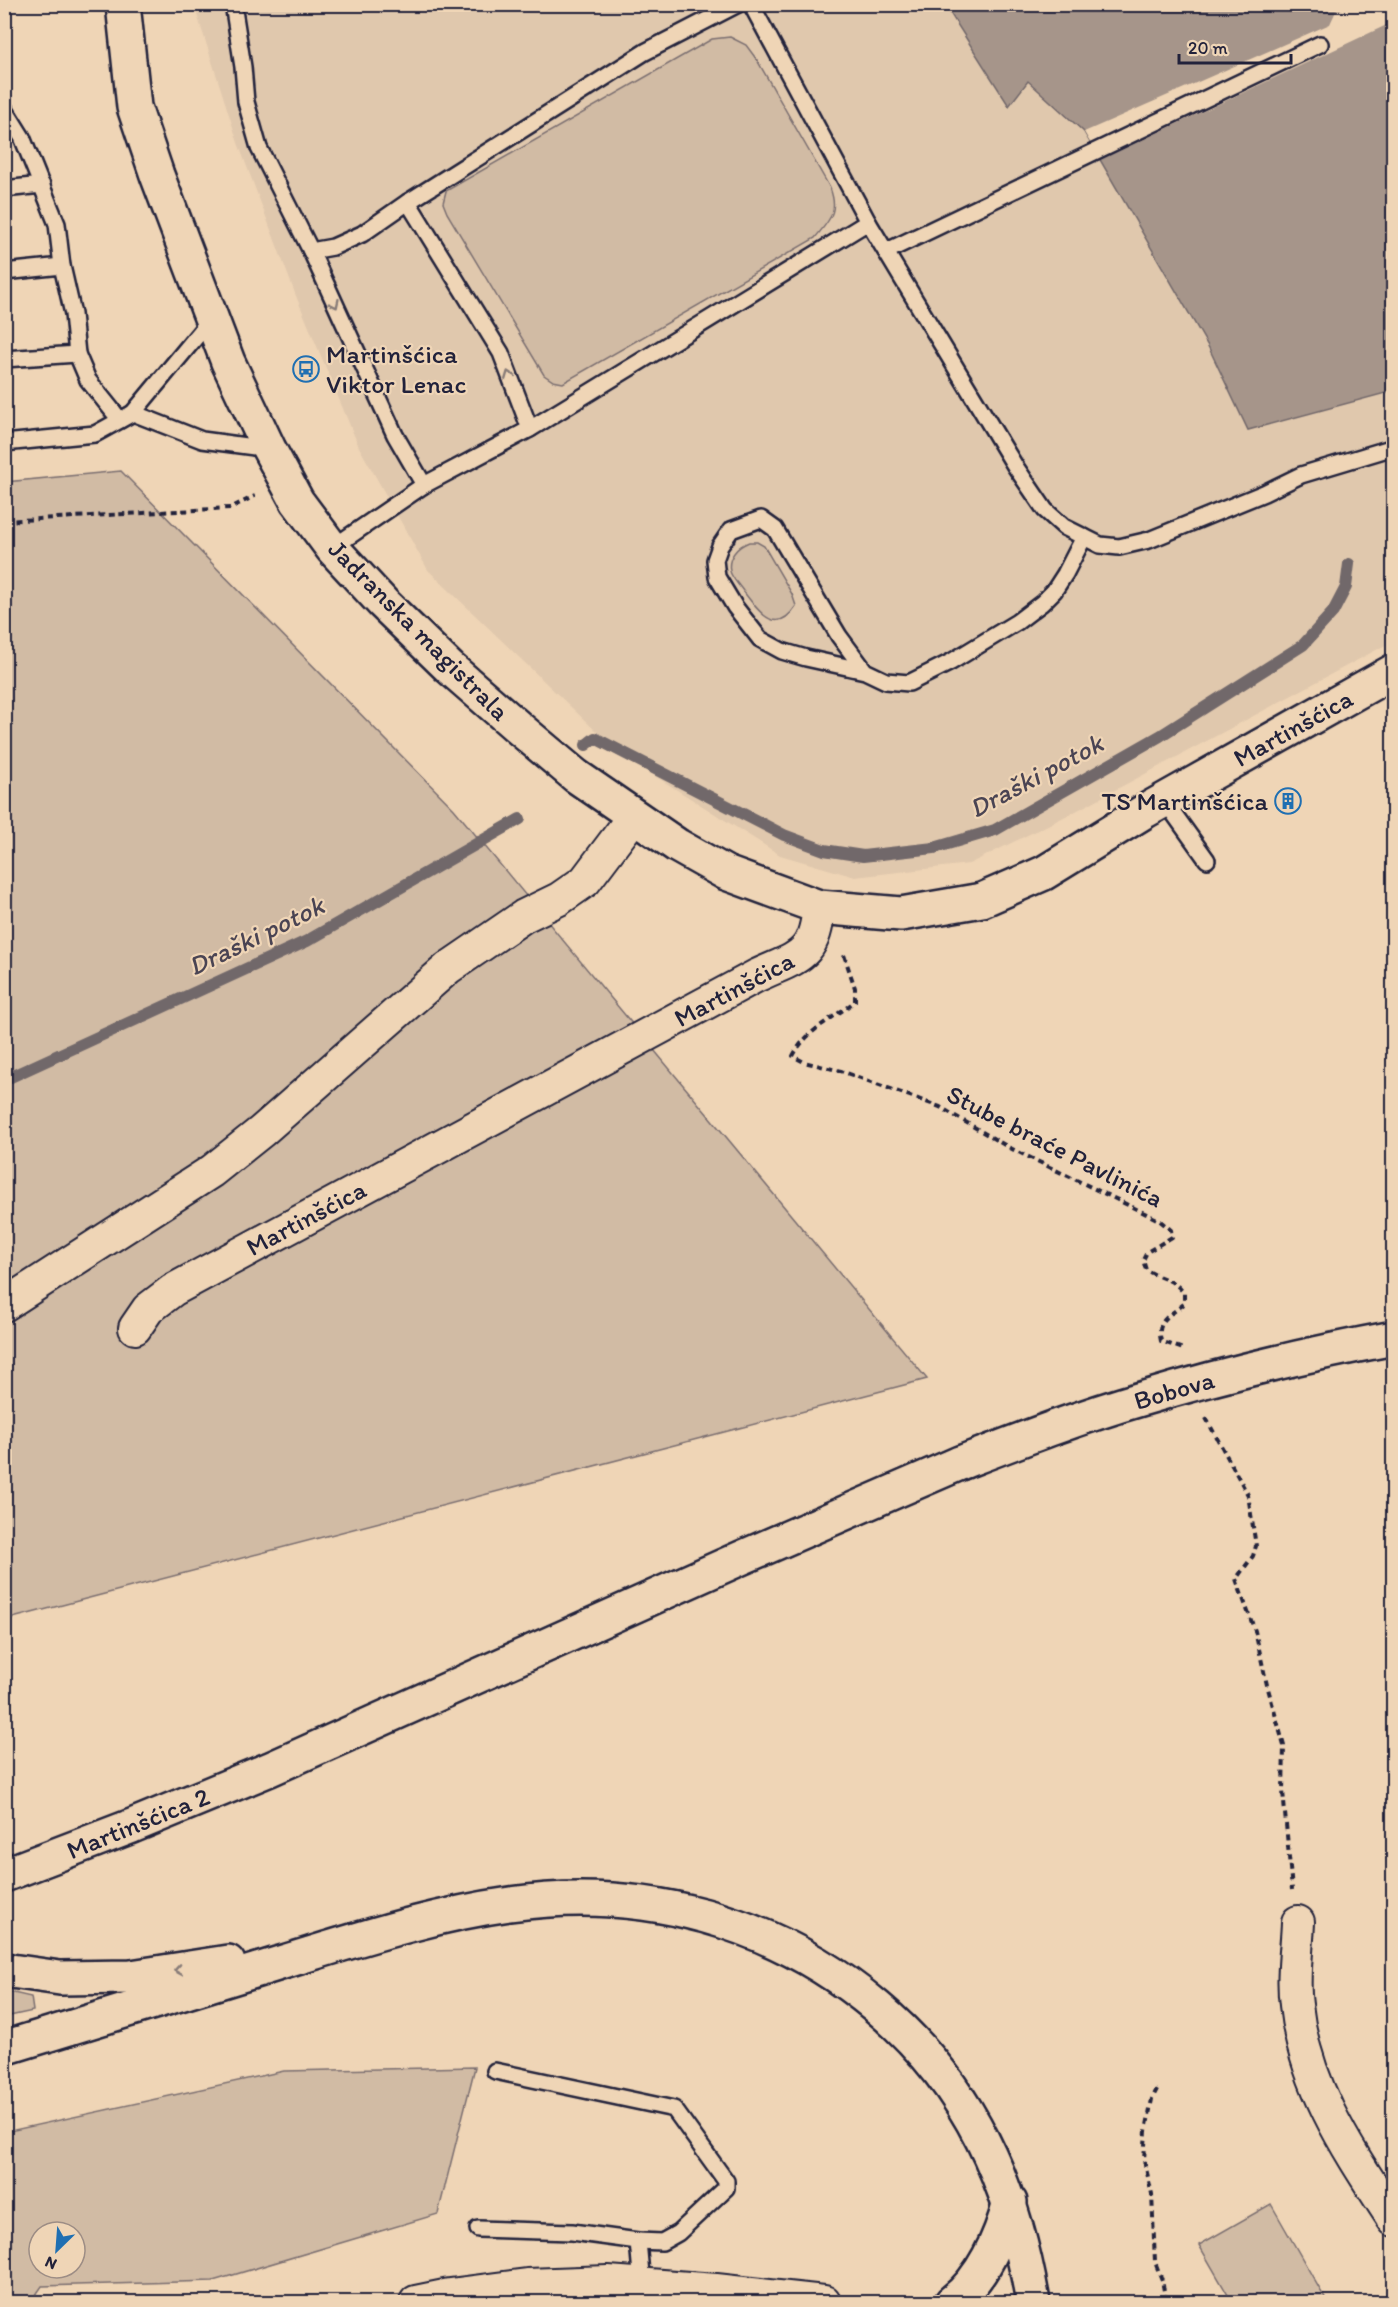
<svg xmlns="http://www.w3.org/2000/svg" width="1398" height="2307" viewBox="0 0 1398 2307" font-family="Itim,sans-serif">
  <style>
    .built { fill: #e0c8ad }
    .green { fill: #d1bba4; stroke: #7a6e70; stroke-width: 1.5; fill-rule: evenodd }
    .water { fill: #a6958a; stroke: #71676a; stroke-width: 1.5 }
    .pier { fill: #efd5b6 }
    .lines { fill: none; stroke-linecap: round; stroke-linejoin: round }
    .stream { stroke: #71676a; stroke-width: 12 }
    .lane-casing { stroke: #22223b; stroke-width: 20 }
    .street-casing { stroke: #22223b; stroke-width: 36 }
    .primary-casing { stroke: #22223b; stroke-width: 38 }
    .highway-casing { stroke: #22223b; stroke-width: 38 }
    .path { stroke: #22223b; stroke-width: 4; stroke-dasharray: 6 4.5; stroke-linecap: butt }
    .lane { stroke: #efd5b6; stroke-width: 15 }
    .street { stroke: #efd5b6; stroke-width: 32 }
    .primary { stroke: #efd5b6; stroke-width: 33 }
    .highway { stroke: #efd5b6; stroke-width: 33 }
    .highway-bridge-casing { stroke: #22223b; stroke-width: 38; stroke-linecap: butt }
    .highway-bridge { stroke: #efd5b6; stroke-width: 33 }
    .oneway { stroke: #887c78 }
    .labels { text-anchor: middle; stroke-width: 4.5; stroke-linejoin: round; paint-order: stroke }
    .poi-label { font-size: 26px; fill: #22223b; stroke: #efd5b6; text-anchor: start }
    .street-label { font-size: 26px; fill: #22223b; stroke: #efd5b6 }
    .water-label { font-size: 27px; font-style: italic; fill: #4a4453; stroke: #efd5b6 }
  </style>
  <rect width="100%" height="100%" fill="#efd5b6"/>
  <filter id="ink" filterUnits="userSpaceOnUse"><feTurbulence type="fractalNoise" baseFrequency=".0167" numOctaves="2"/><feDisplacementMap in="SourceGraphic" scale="12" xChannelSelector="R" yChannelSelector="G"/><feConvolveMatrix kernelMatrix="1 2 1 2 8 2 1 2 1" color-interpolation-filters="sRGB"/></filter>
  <g filter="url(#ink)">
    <polygon class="built" points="194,5 945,5 1009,106 1028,81 1084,132 1208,346 1248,430 1393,391 1393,641 1076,811 969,864 855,877 780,855 620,754 428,570 359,447 296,296 238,143"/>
    <g class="green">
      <path d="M730 37 746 45 757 60 830 188C839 212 830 219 815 238L563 383 553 381 544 375 447 213 443 203 446 191 712 39Z"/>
      <polygon points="121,471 454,809 927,1379 5,1620 5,482"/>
      <path d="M749 542H757L764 546 792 594 796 606C775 638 758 610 743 591 739 585 731 577 730 571 727 557 738 546 749 542Z"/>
      <polygon points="5,1991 31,1997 33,2011 5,2017"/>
      <path d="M475 2067 438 2214 213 2281 42 2286 31 2302H5V2132L284 2071ZM39 2232H75V2268H39Z"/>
      <polygon points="1271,2204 1327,2302 1232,2302 1199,2245"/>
    </g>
    <polygon class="water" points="945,5 1393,5 1393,391 1248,430 1208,346 1084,132 1028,81 1009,106"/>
    <polygon class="pier" points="1351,5 1368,5 1367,9 1376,5 1393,5 1393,22 1100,160 1084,132 1330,24 1336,11"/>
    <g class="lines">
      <g class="stream">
        <polyline points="586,745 595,738 784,835 824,850 863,856 934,848 995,830 1160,736 1303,645 1333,612 1346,587 1349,564"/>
        <polyline points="4,1080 307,941 520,819"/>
      </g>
      <g class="lane-casing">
        <g id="lane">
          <polyline points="233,4 243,67 246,102 259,148 311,251 333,247 362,234 408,202 645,52 738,4"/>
          <polyline points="751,4 868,222 1015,466 1045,510 1064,527 1100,545 1119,547 1149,540 1264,493 1301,475 1394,447"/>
          <polyline points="4,108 22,137 57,224 62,266 73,314 77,354 88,380 120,420"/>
          <polyline points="4,189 42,185"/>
          <polyline points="408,202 501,353 530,429"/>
          <polyline points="311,251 395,435 424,485"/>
          <polyline points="887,251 1320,44"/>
          <polyline points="4,272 62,266"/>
          <polyline points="4,359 77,354"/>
          <polyline points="133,413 211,319"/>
          <polyline points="4,443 95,434 133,413 202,440 269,449"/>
          <polyline points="332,548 424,485 530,429 868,222"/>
          <polyline points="865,671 806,658 782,651 760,639 735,607 717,577 715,560 720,546 731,530 761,519 775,529 839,636 865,671 886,681 909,683 951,662 1017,622 1042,603 1054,591 1065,574 1084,537"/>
          <polyline points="1164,800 1207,860"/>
          <polyline points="495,2071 674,2109 726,2181 726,2188 678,2233 662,2242 638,2241"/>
          <polyline points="478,2229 572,2232 638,2241 642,2285"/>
        </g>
      </g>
      <g class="street-casing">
        <g id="street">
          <polyline points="4,1305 212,1171 262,1131 448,968 524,916 559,899 585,881 634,816"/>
          <path d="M135 1328 148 1309 173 1290 756 976C799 956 814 958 819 907"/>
          <path d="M1298 1922C1297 1949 1292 1978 1296 2005 1305 2088 1350 2152 1394 2220"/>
          <polyline points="416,2302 450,2295 527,2285 608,2282 716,2290 824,2302"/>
        </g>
      </g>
      <g class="primary-casing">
        <polyline id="primary" points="123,4 134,107 157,175 228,362 269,449 297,501 332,548 383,603 450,668 520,729 576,776 678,846 726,873 819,907 901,914 982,900 1044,873 1145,811 1394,671"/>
      </g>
      <g class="highway-casing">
        <g id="highway">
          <polyline points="4,1875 132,1826 270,1769 741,1558 960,1463"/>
          <polyline points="4,1970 60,1978 131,1977 228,1962"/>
          <path d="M4 2048C96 2020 186 1992 277 1964 353 1941 431 1915 510 1904 643 1885 774 1920 877 2007 970 2085 1013 2185 1033 2302"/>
          <path d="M952 2302C982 2280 1001 2237 1010 2202"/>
        </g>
      </g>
      <g class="path">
        <polyline points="4,521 230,508 255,496"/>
        <path d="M844 955 855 988V1001C832 1020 807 1029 793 1056L804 1062 841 1071 940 1107 1008 1147 1159 1220 1171 1230 1172 1237 1147 1252 1143 1260 1146 1270C1163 1280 1172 1278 1184 1293V1304C1169 1316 1156 1320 1161 1341L1183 1349"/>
        <polyline points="1206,1418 1248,1495 1256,1546 1253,1556 1236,1579 1255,1631 1267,1685 1284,1746 1283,1791 1292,1890"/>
        <polyline points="1157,2089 1152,2099 1146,2131 1144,2160 1152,2194 1155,2262 1162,2280 1166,2302"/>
      </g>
      <use href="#lane" class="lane"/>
      <use href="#street" class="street"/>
      <use href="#primary" class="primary"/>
      <use href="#highway" class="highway"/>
      <g class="highway-bridge-casing">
        <path id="highway-bridge" d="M960 1463C1020 1440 1079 1417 1141 1399 1224 1374 1308 1354 1394 1338"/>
      </g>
      <use href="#highway-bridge" class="highway-bridge"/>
    </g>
    <defs><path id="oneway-chevron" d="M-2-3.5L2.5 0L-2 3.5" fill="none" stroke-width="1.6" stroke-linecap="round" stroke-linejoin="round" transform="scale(1.5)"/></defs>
    <g class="oneway">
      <use href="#oneway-chevron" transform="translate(335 304) rotate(65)"/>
      <use href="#oneway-chevron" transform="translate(509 375) rotate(-111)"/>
      <use href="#oneway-chevron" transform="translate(178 1970) rotate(171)"/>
    </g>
  </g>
  <defs>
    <g id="bus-ring" transform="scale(1.35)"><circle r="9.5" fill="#efd5b6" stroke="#1f6fb2" stroke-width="1.5"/><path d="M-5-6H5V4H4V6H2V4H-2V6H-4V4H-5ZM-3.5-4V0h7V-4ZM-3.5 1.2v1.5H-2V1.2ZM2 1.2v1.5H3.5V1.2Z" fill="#1f6fb2"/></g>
    <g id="building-ring" transform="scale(1.35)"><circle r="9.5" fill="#efd5b6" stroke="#1f6fb2" stroke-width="1.5"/><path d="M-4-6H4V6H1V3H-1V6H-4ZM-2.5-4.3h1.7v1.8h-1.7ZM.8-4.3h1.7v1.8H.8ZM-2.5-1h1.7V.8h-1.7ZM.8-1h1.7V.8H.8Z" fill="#1f6fb2"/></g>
  </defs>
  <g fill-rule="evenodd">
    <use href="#bus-ring" x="306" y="369"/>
    <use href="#building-ring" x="1288" y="801"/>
  </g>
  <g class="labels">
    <g class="poi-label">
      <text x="326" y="363">Martinšćica<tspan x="326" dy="30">Viktor Lenac</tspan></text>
      <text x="1268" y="810" text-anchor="end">TS Martinšćica</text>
    </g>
    <g class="street-label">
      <text transform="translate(419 630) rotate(45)" y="9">Jadranska magistrala</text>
      <text transform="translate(1293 728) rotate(-29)" y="9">Martinšćica</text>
      <text transform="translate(734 989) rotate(-28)" y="9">Martinšćica</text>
      <text transform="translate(1055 1146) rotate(27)" y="9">Stube braće Pavlinića</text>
      <text transform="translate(306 1218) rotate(-28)" y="9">Martinšćica</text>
      <text transform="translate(1174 1390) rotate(-16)" y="9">Bobova</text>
      <text transform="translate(138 1823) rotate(-22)" y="9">Martinšćica 2</text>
    </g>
    <g class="water-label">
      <text transform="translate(1036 776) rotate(-28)" y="9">Draški potok</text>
      <text transform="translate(256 936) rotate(-26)" y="9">Draški potok</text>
    </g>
  </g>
  <rect width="1398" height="2307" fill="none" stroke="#efd5b6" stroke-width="24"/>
  <rect x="12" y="12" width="1374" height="2283" fill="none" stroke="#22223b" stroke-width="2" filter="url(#ink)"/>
  <g transform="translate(57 2250) rotate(205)"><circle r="28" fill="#efd5b6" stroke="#9d8d85" stroke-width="1.5"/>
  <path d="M0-4.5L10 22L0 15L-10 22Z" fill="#1f6fb2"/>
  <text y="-9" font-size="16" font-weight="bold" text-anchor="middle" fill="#22223b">N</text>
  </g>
  <path d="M1179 54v9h112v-9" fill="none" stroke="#22223b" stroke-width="3"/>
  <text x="1188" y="54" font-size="18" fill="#22223b" stroke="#efd5b6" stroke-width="4.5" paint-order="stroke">20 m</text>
</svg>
